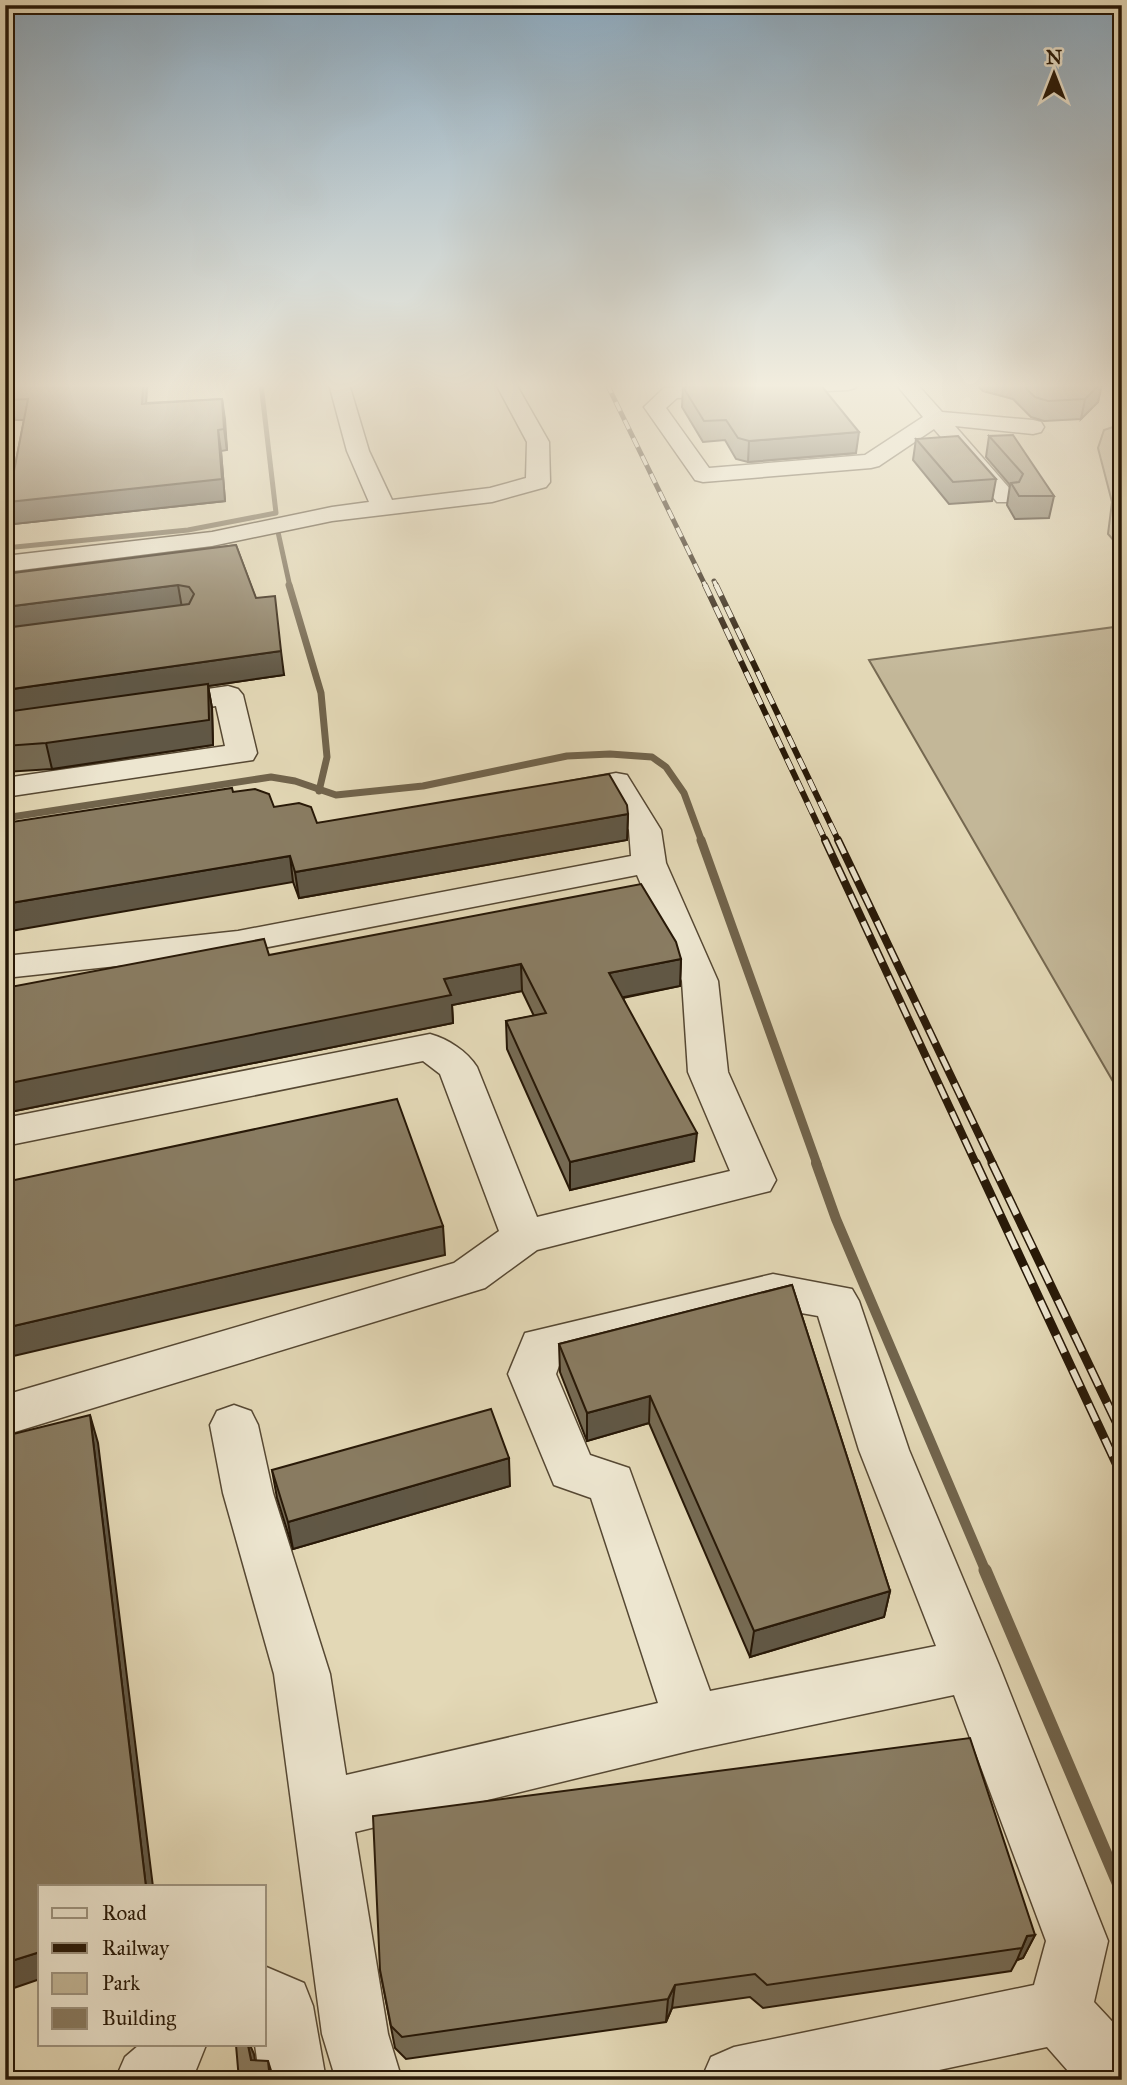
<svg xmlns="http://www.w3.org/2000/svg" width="1127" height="2085" viewBox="0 0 1127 2085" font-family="'IM FELL Great Primer',serif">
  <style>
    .green { fill: #c3b798; stroke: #756850; stroke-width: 2 }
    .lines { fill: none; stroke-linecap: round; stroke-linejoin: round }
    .stream-far4 { stroke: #71644c; stroke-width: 5 }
    .stream-far3 { stroke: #71644c; stroke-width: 7 }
    .stream-far2 { stroke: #71644c; stroke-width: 9 }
    .stream-far1 { stroke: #71644c; stroke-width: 10 }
    .stream { stroke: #71644c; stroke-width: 13 }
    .minor-casing { stroke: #564833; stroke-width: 3 }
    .minor { fill: #ede6d0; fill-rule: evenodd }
    .rail-far3-casing { stroke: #271807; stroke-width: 5 }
    .rail-far2-casing { stroke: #271807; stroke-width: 6 }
    .rail-far1-casing { stroke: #271807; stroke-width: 8 }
    .rail-casing { stroke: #271807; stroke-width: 9 }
    .rail-far3 { stroke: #ede6d0; stroke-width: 3.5; stroke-dasharray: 10; stroke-linecap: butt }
    .rail-far2 { stroke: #ede6d0; stroke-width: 4.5; stroke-dasharray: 12; stroke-linecap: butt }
    .rail-far1 { stroke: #ede6d0; stroke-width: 5; stroke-dasharray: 15; stroke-linecap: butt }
    .rail { stroke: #ede6d0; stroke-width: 6; stroke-dasharray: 19; stroke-linecap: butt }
    .wall { fill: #766b54; stroke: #271807; stroke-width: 2 }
    .shaded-wall { fill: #605745; stroke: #271807; stroke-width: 2 }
    .building { fill: #897c62; stroke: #271807; stroke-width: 2 }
  </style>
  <rect width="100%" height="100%" fill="#e3d8b6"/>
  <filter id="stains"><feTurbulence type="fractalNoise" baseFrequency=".00286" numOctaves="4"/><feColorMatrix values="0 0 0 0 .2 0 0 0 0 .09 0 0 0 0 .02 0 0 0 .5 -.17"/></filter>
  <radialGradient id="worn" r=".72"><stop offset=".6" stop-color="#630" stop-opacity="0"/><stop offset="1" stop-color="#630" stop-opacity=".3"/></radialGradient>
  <g class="green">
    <polygon points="1122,424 1122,550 1108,534 1112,502 1098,448 1104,430"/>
    <polygon points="1122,626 1122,1097 869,660"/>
  </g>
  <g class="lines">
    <g class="stream-far4">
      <polyline points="278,532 290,587"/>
      <polyline points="5,548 188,530 276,513 261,384"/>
    </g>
    <g class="stream-far3">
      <polyline points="289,585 321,693 327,757 319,791"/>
      <polyline points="5,818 271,777 295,781 336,795 423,786 567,756 610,754 652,757 666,767 684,793 702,842"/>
    </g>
    <polyline class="stream-far2" points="701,840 817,1164"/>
    <polyline class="stream-far1" points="816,1163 836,1219 986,1572"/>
    <polyline class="stream" points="985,1570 1122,1892"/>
    <g class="minor-casing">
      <g id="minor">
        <polygon points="329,384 349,384 369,451 392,500 490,488 526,478 527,442 496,384 516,384 549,442 550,482 546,487 492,502 332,521 212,546 5,572 5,556 212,532 332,507 369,502 347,451"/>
        <polygon points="717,384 858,384 855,388 848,390 677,398 666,408 709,468 865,455 923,417 896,384 917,384 942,412 1033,420 1041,422 1044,427 1041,432 1033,434 955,426 1017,497 1013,502 997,502 934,429 879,466 871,468 703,482 695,480 644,407 664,388"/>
        <polygon points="228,686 238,689 243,695 257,753 253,760 5,797 5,778 225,746 216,706 159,714 149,711 144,705 149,699 159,696"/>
        <path d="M616 773 627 775 661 830 666 863 718 981 728 1072 776 1180 770 1191 537 1250 485 1288 5 1435V1395L454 1263 499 1231 440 1074 423 1061 5 1146V1118L430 1034C448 1039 467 1051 477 1067L537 1217 730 1171 688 1072 682 981 637 875 238 953 5 978V956L238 931 631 856 629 830 607 793 561 802 550 799 545 792 550 785Z"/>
        <path d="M773 1274 852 1289 859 1301 909 1450 999 1665 1108 1941 1094 2002 1122 2032V2080H1076L1047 2047 892 2080H701L711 2057 734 2047 1034 1985 1046 1941 954 1695 693 1750 355 1832 388 2034 402 2080H336L322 2034 274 1674 223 1493 210 1425 217 1411 234 1405 251 1411 258 1425 273 1493 330 1674 346 1775 658 1703 591 1498 554 1485 508 1374 525 1333ZM773 1308 818 1316 859 1450 936 1646 710 1691 629 1468 590 1455 556 1374 561 1360Z"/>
        <polygon points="264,1966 304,1983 313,2006 326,2080 260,2080 255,2045 264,2045"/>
        <polygon points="139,2045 206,2045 192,2080 115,2080 125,2057"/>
      </g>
    </g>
    <use href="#minor" class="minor"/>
    <g class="rail-far3-casing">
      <g id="rail-far3">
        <polyline points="607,384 706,587"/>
        <polyline points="714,581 717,587"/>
      </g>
    </g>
    <g class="rail-far2-casing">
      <g id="rail-far2">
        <polyline points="705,585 826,842"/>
        <polyline points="716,585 839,842"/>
      </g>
    </g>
    <g class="rail-far1-casing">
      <g id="rail-far1">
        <polyline points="825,840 976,1164"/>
        <polyline points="838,840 993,1164"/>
      </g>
    </g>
    <g class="rail-casing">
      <g id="rail">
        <polyline points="976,1163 1122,1476"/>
        <polyline points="992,1163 1122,1434"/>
      </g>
    </g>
    <use href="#rail-far3" class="rail-far3"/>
    <use href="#rail-far2" class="rail-far2"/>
    <use href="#rail-far1" class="rail-far1"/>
    <use href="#rail" class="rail"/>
  </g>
  <g class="wall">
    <polygon points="14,384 147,384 146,403 222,399 227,450 221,451 225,501 14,524 8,502 24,420 15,420 10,400"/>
    <polygon points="976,384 1115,384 1115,385 1101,386 1098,402 1081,419 1044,421 1031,417 1013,399 983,391"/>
    <polygon points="683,387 856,453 748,462 736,459 725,440 703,442 682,407"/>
    <polygon points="989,436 1054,496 1049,518 1015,519 1007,505 1010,485 986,457"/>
    <polygon points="916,439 996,479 992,501 949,504 913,460"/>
    <polygon points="236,545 284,675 208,686 212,708 213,745 52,769 5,772 5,574"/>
    <polygon points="233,792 317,823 628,814 627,840 299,898 293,882"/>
    <polygon points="269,955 681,959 680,986 623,998 694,1161 570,1190 507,1049 506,1021 534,1016 522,991 452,1005 453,1023 5,1113 5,988"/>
    <polygon points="792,1285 890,1591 884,1617 750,1657 649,1423 587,1441 560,1372 559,1344"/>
    <polygon points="272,1470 510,1486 293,1549 277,1498"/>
    <polygon points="1035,1935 1023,1958 1017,1960 1011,1971 763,2008 750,1997 672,2008 666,2022 406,2059 395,2048 380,1970"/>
  </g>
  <g class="shaded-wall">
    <polygon points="143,384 147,384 145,424 142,404"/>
    <polygon points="1100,384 1102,384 1098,402 1081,419 1085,399"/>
    <polygon points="222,399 225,419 227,450 224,429"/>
    <polygon points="218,430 221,451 225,501 14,524 8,502"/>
    <polygon points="859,432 856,453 748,462 749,441"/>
    <polygon points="178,585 182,608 5,631 5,607"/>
    <polygon points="281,651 284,675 208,686 212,708 213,745 52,769 46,743 5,716 5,690"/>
    <polygon points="628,814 627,840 299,898 295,872"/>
    <polygon points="290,856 293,882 5,932 5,904"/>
    <polygon points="681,959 680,986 609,1000 609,973"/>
    <polygon points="521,964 522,991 452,1005 453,1023 5,1113 5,1084 444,979"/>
    <polygon points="697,1133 694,1161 570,1190 570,1162"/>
    <polygon points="443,1226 445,1255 5,1358 5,1328"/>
    <polygon points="650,1396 649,1423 587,1441 587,1413"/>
    <polygon points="90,1415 98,1443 153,1887 146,1887"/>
    <polygon points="509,1458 510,1486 293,1549 288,1522"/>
    <polygon points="890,1591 884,1617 750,1657 754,1631"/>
    <polygon points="1035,1935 1023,1958 1017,1960 1027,1936"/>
    <polygon points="40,1952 40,1979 5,1991 5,1963"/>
    <polygon points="675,1985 672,2008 666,2022 668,1999"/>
    <polygon points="248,2045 250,2045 254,2054 258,2080 251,2060"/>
    <polygon points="268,2061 274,2080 270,2080"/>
  </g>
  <g class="building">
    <polygon points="14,384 143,384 142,404 222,399 224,429 218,430 222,479 8,502 28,399 10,400"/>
    <polygon points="735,384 820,384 859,432 749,441 738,438 726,420 704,421 683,387"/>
    <polygon points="1021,384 1100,384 1085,399 1048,401 1035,397"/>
    <polygon points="1013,435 1054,496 1019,496 1011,483 1019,482 1023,474 989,436"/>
    <polygon points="958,436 996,479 953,482 916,439"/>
    <polygon points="236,545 256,598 275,596 281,651 5,690 5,628 189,604 194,594 189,587 178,585 5,607 5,574"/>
    <polygon points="208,684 209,720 46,743 5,746 5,712"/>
    <polygon points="609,774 627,805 628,814 295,872 290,856 5,904 5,823 232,788 233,792 255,789 269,794 274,807 299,803 311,807 317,823"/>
    <polygon points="641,884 676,942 681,959 609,973 697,1133 570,1162 506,1021 546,1013 521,964 444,979 451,995 5,1084 5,988 264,939 269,955"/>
    <polygon points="397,1099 443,1226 5,1328 5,1182"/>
    <polygon points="792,1285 890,1591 754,1631 650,1396 587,1413 559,1344"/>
    <polygon points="491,1409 509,1458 288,1522 272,1470"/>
    <polygon points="90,1415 146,1887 40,1887 40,1952 5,1963 5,1436"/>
    <polygon points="970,1738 1035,1935 1027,1936 1022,1948 767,1985 755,1974 675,1985 668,1999 402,2037 391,2026 380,1970 373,1816"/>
    <polygon points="236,2045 248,2045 251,2060 268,2061 270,2080 239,2080"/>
  </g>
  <linearGradient id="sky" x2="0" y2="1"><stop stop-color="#8ca8bc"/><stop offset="0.57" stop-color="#f2edde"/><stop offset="1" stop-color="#f2edde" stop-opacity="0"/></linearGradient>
  <rect width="1127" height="676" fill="url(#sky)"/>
  <rect width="1127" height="2085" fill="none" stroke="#e3d8b6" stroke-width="28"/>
  <rect x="7" y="7" width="1113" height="2071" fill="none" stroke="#271807" stroke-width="3.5"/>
  <rect x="14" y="14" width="1099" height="2057" fill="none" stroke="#271807" stroke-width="2"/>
  <rect x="38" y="1885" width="228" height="161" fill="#ede6d0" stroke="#9e9480" stroke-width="2"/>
  <rect x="52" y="1908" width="35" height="10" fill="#ede6d0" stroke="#9e9480" stroke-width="2"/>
  <text x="102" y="1920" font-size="21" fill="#271807">Road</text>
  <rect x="52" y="1943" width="35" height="10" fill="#271807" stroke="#9e9480" stroke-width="2"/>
  <text x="102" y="1955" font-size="21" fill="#271807">Railway</text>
  <rect x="52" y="1973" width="35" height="21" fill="#c3b798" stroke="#9e9480" stroke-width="2"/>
  <text x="102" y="1990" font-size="21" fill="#271807">Park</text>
  <rect x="52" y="2008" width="35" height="21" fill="#897c62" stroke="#9e9480" stroke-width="2"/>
  <text x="102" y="2025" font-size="21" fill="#271807">Building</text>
  <g transform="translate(1054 74)" stroke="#ede6d0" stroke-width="5" paint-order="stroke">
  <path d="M0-5L12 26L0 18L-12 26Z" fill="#271807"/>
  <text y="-10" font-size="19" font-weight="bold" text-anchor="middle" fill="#271807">N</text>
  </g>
  <rect width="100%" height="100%" filter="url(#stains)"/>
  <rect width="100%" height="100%" fill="url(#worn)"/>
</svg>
